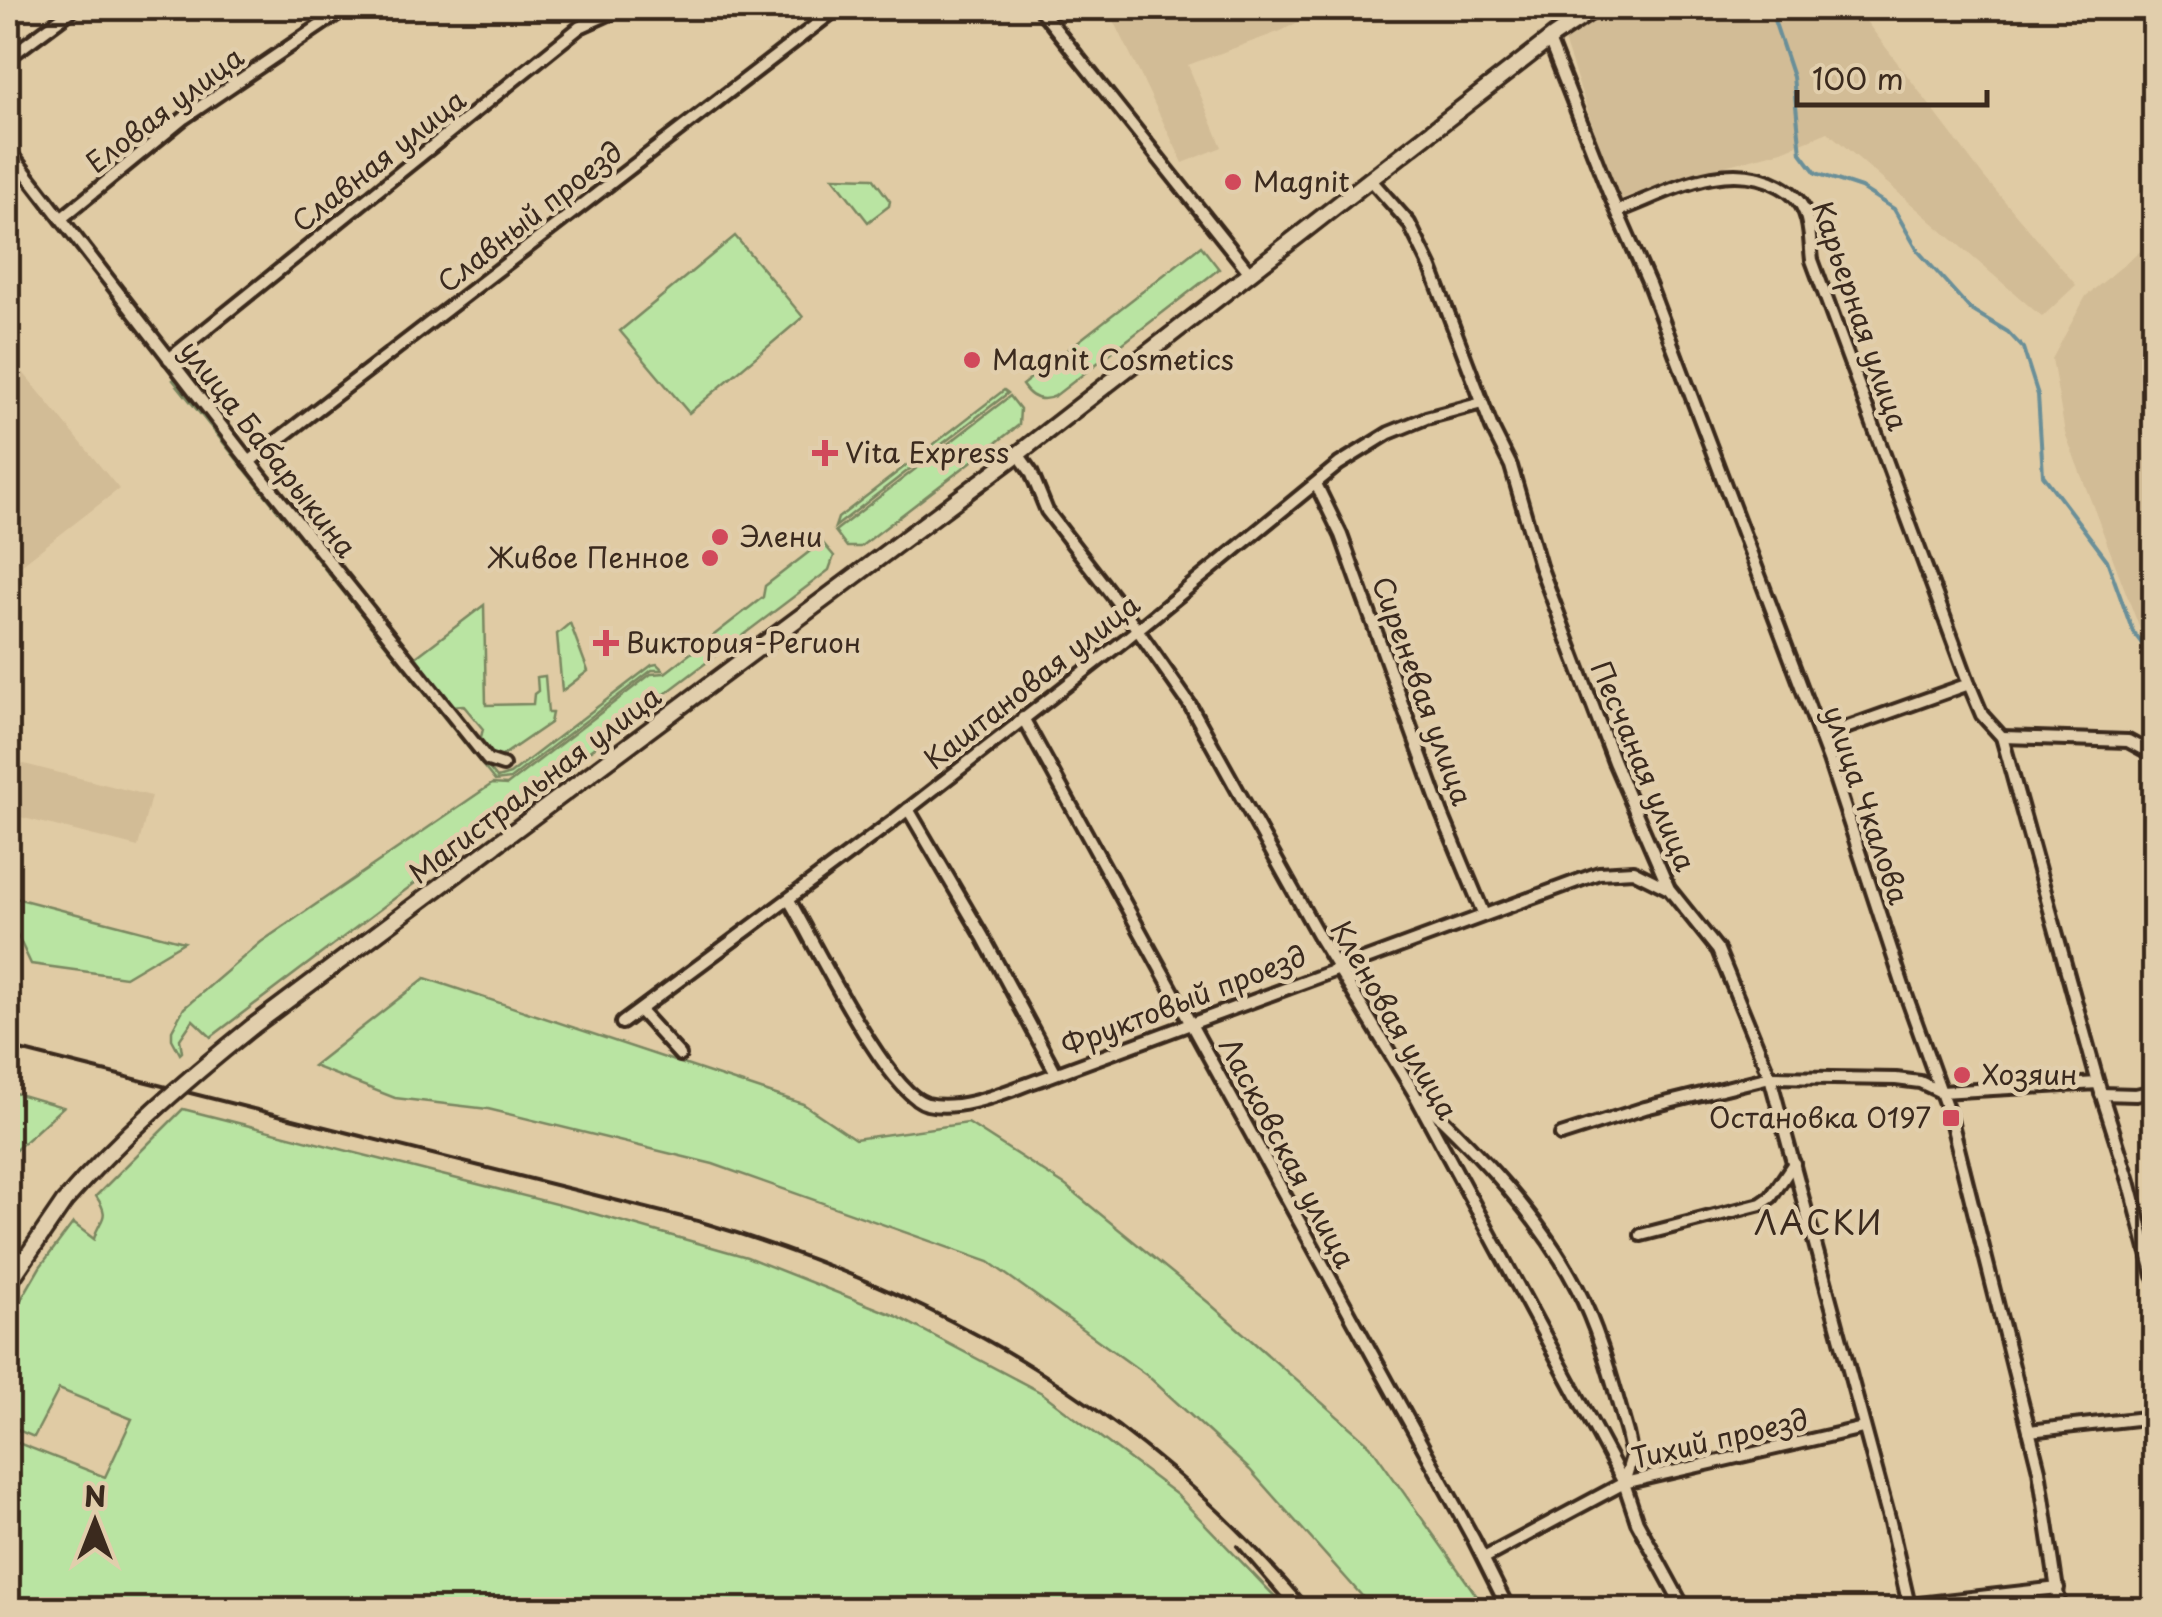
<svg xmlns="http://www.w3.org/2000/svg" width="2162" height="1617" viewBox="0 0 2162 1617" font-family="'Playpen Sans',sans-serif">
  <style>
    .built { fill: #d2bc96 }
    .green { fill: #b9e4a2; stroke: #7a8760; stroke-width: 2.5 }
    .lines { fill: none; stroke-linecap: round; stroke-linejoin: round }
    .stream { stroke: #6a8f98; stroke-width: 4 }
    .street-casing { stroke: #3b2a1e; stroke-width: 18 }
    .secondary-casing { stroke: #3b2a1e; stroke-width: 21 }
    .street { stroke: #e1ceac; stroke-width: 10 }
    .secondary { stroke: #e1ceac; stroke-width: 14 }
    .rail { stroke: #3b2a1e; stroke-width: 4 }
    .secondary-bridge-casing { stroke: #3b2a1e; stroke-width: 21; stroke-linecap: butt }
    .secondary-bridge { stroke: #e1ceac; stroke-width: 14 }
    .poi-dot { fill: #d1495b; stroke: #e1ceac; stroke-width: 4 }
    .labels { text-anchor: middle; stroke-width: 9; stroke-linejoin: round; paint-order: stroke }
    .street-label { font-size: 28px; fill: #3b2a1e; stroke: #e1ceac }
    .poi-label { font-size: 28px; fill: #3b2a1e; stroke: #e1ceac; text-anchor: start }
    .quarter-label { font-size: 32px; letter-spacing: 2.5px; fill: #3b2a1e; stroke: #e1ceac }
  </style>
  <rect width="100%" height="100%" fill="#e0cba4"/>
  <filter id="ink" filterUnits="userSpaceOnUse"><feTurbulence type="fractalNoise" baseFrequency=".01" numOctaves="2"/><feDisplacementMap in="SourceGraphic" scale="20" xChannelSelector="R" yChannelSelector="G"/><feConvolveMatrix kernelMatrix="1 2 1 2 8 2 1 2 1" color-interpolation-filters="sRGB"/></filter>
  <g filter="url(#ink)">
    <g class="built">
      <polygon points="1108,8 1325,8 1281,31 1188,65 1222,147 1183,163"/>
      <polygon points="1612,8 1856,8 1984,177 2076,285 2042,317 1828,132 1782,151 1686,176 1618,200 1564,41"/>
      <polygon points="2154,240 2154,666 2065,433 2052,359 2086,296"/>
      <polygon points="8,354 119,489 8,575 8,353"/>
      <polygon points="8,760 151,796 138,847 8,814"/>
    </g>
    <g class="green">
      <polygon points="833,177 873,178 890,201 889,206 868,222"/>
      <polygon points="735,236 803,317 689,413 620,331"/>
      <path d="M1201 246 1219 269 1055 396C1041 403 1030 397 1022 385Z"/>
      <polygon points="176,378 246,470 497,778 510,774 652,665 657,664 663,670 652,670 510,779 495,781 173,380"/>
      <polygon points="1004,390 1008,393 835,527 838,518"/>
      <polygon points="1010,396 1020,409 1019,425 860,547 847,547 835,531"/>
      <polygon points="822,542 834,556 829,570 211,1037 193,1020 180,1039 182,1052 180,1054 172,1039 172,1030 184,1008 261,942 492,784 507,785 651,674 665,673 763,597 765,586"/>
      <polygon points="484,605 486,705 533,704 534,694 538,691 537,677 545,676 548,713 552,713 550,723 499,758 490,754 480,741 483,729 463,705 452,706 416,657"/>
      <polygon points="570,623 588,671 562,691 557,634"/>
      <polygon points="8,896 184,942 125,977 31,964 16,932 8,930"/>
      <polygon points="425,978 803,1104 855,1139 968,1123 1066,1186 1209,1303 1370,1445 1486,1609 1369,1609 1362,1596 1250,1470 1149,1377 989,1262 713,1164 488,1109 395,1098 313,1066"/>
      <polygon points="8,1091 63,1107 8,1157"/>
      <path d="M183 1109 595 1214 747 1257 896 1316 1042 1393 1177 1495 1287 1609H8V1439L105 1477 132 1419 59 1389 34 1437 8 1426V1322L40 1267 73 1223 94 1239C99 1217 112 1220 96 1196Z"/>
    </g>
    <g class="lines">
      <polyline class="stream" points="1770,8 1793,77 1801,153 1816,173 1861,188 1894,209 1918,251 1970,309 2008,332 2023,348 2038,395 2043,475 2107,560 2133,632 2154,659"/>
      <g class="street-casing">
        <g id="street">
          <polyline points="1039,8 1250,273"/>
          <polyline points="1549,40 1609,193 1649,284 1829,760 1905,992 1951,1120 2039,1470 2060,1610"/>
          <polyline points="8,58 75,8"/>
          <polyline points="8,150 240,450 488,760 503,765"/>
          <polyline points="1370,179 1409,223 1431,268 1492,428 1511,466 1540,566 1614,762 1669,889 1718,950 1770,1077 1890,1522 1910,1610"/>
          <path d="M1618 211C1669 192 1726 157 1780 186 1791 192 1801 201 1805 213 1811 228 1810 245 1812 260L1969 684"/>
          <polyline points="62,218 184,118 346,8"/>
          <polyline points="169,359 580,27 622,8"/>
          <polyline points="1018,454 1031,472 1047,511 1125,612 1190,705 1318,935 1413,1091 1624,1483 1637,1522 1685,1610"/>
          <polyline points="249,462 838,8"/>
          <polyline points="1316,484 1341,535 1442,814 1484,915"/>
          <polyline points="1023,718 1474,1540 1509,1610"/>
          <polyline points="1820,737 1969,684 1982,715 2002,737 2098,1083 2129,1181 2154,1276"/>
          <polyline points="2002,737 2128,741 2154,755"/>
          <polyline points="908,809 983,937 1056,1073"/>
          <path d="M789 900C813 940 887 1094 927 1104 963 1112 1006 1091 1039 1080L1599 873 1633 871 1667 888"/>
          <polyline points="641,1012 680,1055"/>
          <polyline points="622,1023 893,821 1126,639 1339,464 1389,433 1426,418 1482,403"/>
          <polyline points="2101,1094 2136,1095 2154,1091"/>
          <path d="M1421 1099C1479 1153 1540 1217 1577 1288 1600 1332 1613 1385 1627 1433L1632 1456 1624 1483"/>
          <polyline points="1561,1135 1645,1108 1770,1077 1896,1079 1920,1082 1941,1092 2098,1083"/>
          <polyline points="1641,1235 1761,1204 1771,1197 1794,1163"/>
          <polyline points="2029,1431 2154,1417"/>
          <polyline points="1484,1558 1624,1483 1863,1428"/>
          <polyline points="1910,1605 2058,1588"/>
        </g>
      </g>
      <g class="secondary-casing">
        <g id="secondary">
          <polyline points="252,1027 1018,454 1554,36 1596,8"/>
          <polyline points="8,1284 64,1202"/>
        </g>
      </g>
      <use href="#street" class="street"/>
      <use href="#secondary" class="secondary"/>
      <g class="rail">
        <path d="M8 1047 698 1221C946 1294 1144 1412 1312 1610"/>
        <polyline points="1237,1546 1292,1610"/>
      </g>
      <g class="secondary-bridge-casing">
        <path id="secondary-bridge" d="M64 1202C120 1137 185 1081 252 1027"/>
      </g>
      <use href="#secondary-bridge" class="secondary-bridge"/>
    </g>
  </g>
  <g class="poi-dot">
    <circle cx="1233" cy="182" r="10"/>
    <circle cx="972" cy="360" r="10"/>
    <path d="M820 438h10v10h10v10h-10v10h-10v-10h-10v-10h10z"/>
    <circle cx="720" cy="537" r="10"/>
    <circle cx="710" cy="558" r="10"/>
    <path d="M601 628h10v10h10v10h-10v10h-10v-10h-10v-10h10z"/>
    <circle cx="1962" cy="1075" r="10"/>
    <rect x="1941" y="1108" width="20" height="20" rx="5"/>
  </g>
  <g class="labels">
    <g class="street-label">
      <text transform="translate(165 110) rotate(-37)" y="10">Еловая улица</text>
      <text transform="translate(379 161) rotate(-38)" y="10">Славная улица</text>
      <text transform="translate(530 217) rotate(-38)" y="10">Славный проезд</text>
      <text transform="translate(1860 316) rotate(71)" y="10">Карьерная улица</text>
      <text transform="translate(268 449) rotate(52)" y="10">улица Бабарыкина</text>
      <text transform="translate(1032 682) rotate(-38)" y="10">Каштановая улица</text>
      <text transform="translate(1422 691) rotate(70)" y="10">Сиреневая улица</text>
      <text transform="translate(1643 766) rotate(67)" y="10">Песчаная улица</text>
      <text transform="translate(535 785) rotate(-37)" y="10">Магистральная улица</text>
      <text transform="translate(1866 805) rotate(71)" y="10">улица Чкалова</text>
      <text transform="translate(1184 1001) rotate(-21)" y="10">Фруктовый проезд</text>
      <text transform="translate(1394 1020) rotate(60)" y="10">Кленовая улица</text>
      <text transform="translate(1287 1153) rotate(62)" y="10">Ласковская улица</text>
      <text transform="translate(1720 1439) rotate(-13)" y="10">Тихий проезд</text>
    </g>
    <g class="poi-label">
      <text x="1253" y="192">Magnit</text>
      <text x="992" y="370">Magnit Cosmetics</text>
      <text x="845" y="463">Vita Express</text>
      <text x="740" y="547">Элени</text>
      <text x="690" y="568" text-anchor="end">Живое Пенное</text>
      <text x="626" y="653">Виктория-Регион</text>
      <text x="1982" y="1085">Хозяин</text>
      <text x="1931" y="1128" text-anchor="end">Остановка 0197</text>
    </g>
    <g class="quarter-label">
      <text x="1819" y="1235">ЛАСКИ</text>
    </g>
  </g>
  <rect width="2162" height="1617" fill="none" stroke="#e1ceac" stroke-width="40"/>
  <rect x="20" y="20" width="2122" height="1577" fill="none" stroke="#3b2a1e" stroke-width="4" filter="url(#ink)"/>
  <g transform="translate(95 1522)" stroke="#e1ceac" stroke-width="8" paint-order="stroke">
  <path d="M0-8L18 38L0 25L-18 38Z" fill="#3b2a1e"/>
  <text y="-15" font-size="28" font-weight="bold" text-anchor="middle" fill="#3b2a1e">N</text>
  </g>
  <path d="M1797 90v15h190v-15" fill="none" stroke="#3b2a1e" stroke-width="5"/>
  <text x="1812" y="90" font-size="30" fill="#3b2a1e" stroke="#e1ceac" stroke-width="8" paint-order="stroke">100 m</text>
</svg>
